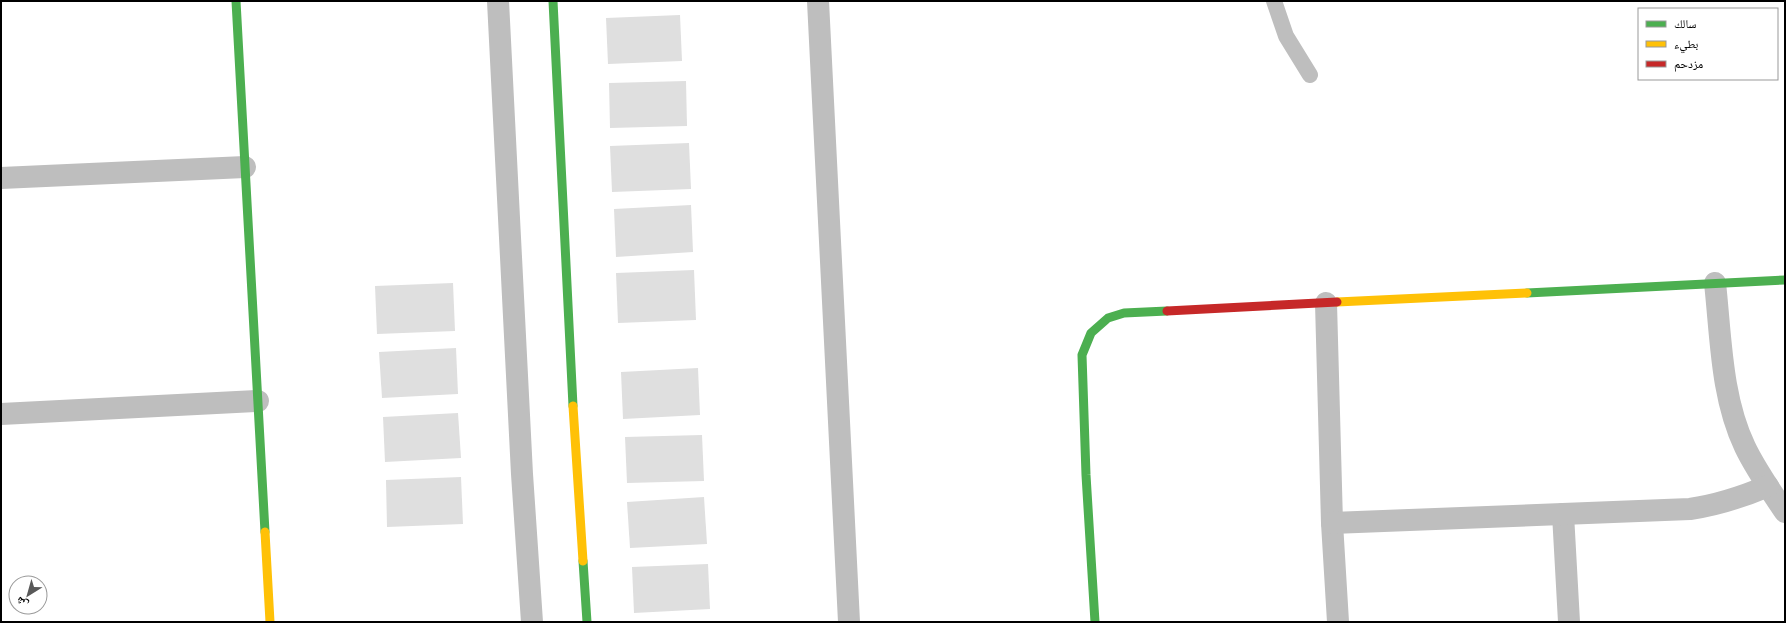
<svg xmlns="http://www.w3.org/2000/svg" width="1786" height="623" viewBox="0 0 1786 623" font-family="'PT Sans','Noto Naskh Arabic',sans-serif">
  <style>
    .building { fill: #dfdfdf }
    .lines { fill: none; stroke-linecap: round; stroke-linejoin: round }
    .lane { stroke: #bebebe; stroke-width: 16 }
    .street { stroke: #bebebe; stroke-width: 22 }
    .fast { stroke: #4caf50; stroke-width: 9 }
    .slow { stroke: #ffc107; stroke-width: 9 }
    .jam { stroke: #c62828; stroke-width: 9 }
  </style>
  <rect width="100%" height="100%" fill="#fff"/>
  <g class="building">
    <polygon points="680,15 682,61 608,64 606,18"/>
    <polygon points="686,81 687,126 610,128 609,83"/>
    <polygon points="689,143 691,189 612,192 610,146"/>
    <polygon points="691,205 693,252 616,257 614,209"/>
    <polygon points="694,270 696,320 618,323 616,273"/>
    <polygon points="453,283 455,331 377,334 375,286"/>
    <polygon points="456,348 458,394 382,398 379,352"/>
    <polygon points="698,368 700,415 623,419 621,372"/>
    <polygon points="458,413 461,458 385,462 383,417"/>
    <polygon points="702,435 704,481 627,483 625,437"/>
    <polygon points="461,477 463,524 387,527 386,480"/>
    <polygon points="704,497 707,544 630,548 627,502"/>
    <polygon points="708,564 710,609 634,613 632,567"/>
  </g>
  <g class="lines">
    <polyline class="lane" points="1274,1 1286,36 1310,75"/>
    <g class="street">
      <polyline points="498,1 522,474 532,622"/>
      <polyline points="818,1 849,622"/>
      <polyline points="1,178 245,167"/>
      <path d="M1715 283C1721 337 1721 397 1745 447 1756 470 1771 491 1785 512"/>
      <polyline points="1326,303 1332,523 1338,622"/>
      <polyline points="1,414 258,401"/>
      <polyline points="1563,514 1569,622"/>
      <path d="M1332 523 1690 509C1718 505 1742 497 1768 486"/>
    </g>
    <g class="fast">
      <polyline points="236,1 265,532"/>
      <polyline points="553,1 573,406"/>
      <polyline points="1527,293 1785,280"/>
      <polyline points="583,561 587,622"/>
      <polyline points="1095,622 1086,475 1082,355 1091,333 1108,318 1124,313 1167,311"/>
    </g>
    <g class="slow">
      <polyline points="1337,302 1527,293"/>
      <polyline points="573,406 583,561"/>
      <polyline points="265,532 270,622"/>
    </g>
    <polyline class="jam" points="1167,311 1337,302"/>
  </g>
  <rect width="1786" height="623" fill="none" stroke="#000000" stroke-width="4"/>
  <rect x="1638" y="8" width="140" height="72" fill="#ffffff" stroke="#999999"/>
  <rect x="1646" y="21" width="20" height="6" fill="#4caf50" stroke="#999999"/>
  <text x="1674" y="28" font-size="12" fill="#000000">سالك</text>
  <rect x="1646" y="41" width="20" height="6" fill="#ffc107" stroke="#999999"/>
  <text x="1674" y="48" font-size="12" fill="#000000">بطيء</text>
  <rect x="1646" y="61" width="20" height="6" fill="#c62828" stroke="#999999"/>
  <text x="1674" y="68" font-size="12" fill="#000000">مزدحم</text>
  <g transform="translate(28 595) rotate(217)"><circle r="19" fill="#ffffff" stroke="#999999"/>
  <path d="M0-3L7 15L0 10L-7 15Z" fill="#595959"/>
  <text y="-6" font-size="11" font-weight="bold" text-anchor="middle" fill="#000000">ش</text>
  </g>
</svg>
